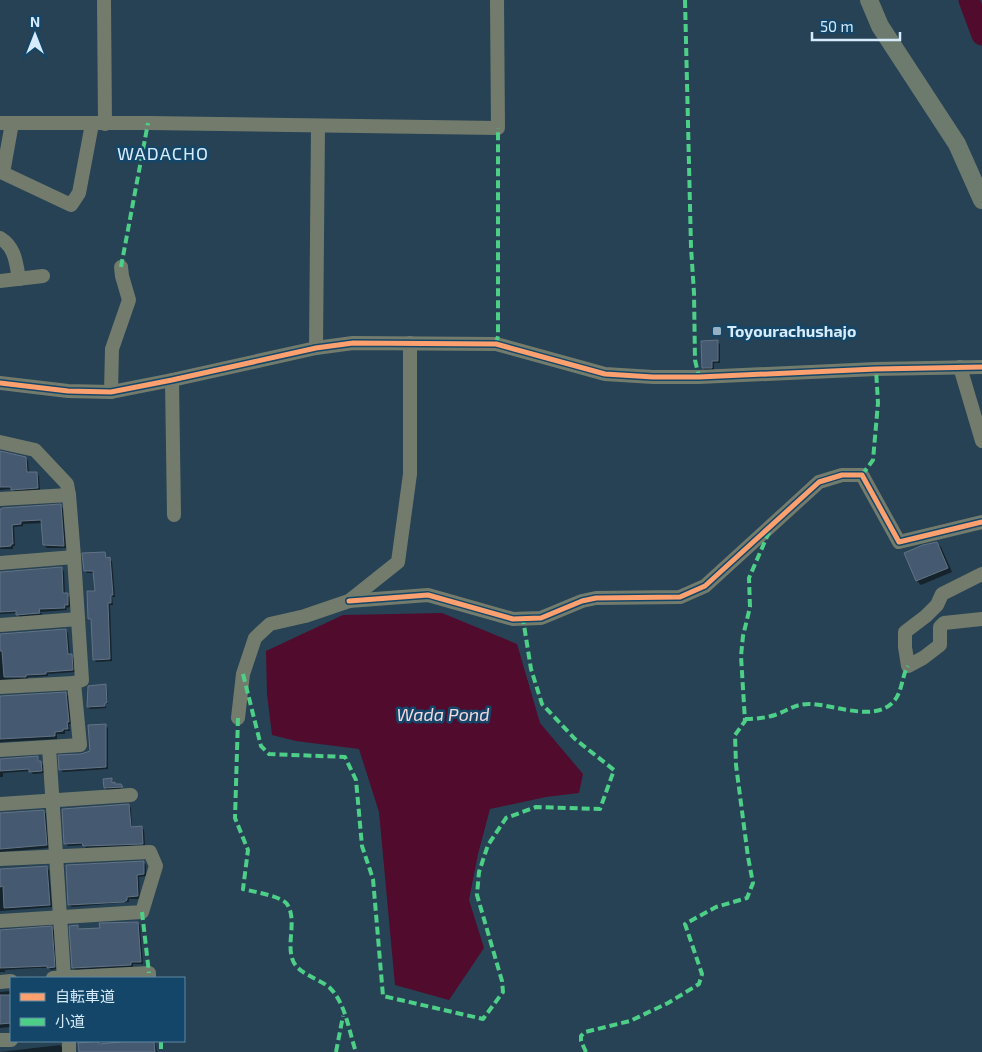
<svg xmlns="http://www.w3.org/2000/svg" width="982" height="1052" viewBox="0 0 982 1052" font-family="'Exo 2','Noto Sans JP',sans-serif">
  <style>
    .water { fill: #510b2d }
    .shadow { fill: #0007 }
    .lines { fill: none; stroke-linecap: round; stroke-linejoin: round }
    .river { stroke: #510b2d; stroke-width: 21 }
    .building { fill: #455971; stroke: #627384 }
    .minor { stroke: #737c6c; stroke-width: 14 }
    .major { stroke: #6c7b6e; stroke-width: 18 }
    .quiet { stroke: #4dcf88; stroke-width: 4; stroke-dasharray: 8 4; stroke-linecap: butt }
    .cycleway-casing { stroke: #134668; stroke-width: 8 }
    .cycleway { stroke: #fca06f; stroke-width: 5 }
    .poi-dot { fill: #99b0c1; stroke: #134668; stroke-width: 2 }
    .labels { text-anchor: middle; stroke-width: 5; stroke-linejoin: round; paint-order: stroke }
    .poi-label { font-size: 16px; font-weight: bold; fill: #d6ebfb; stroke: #134668; text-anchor: start }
    .neighbourhood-label { font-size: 18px; letter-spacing: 1px; fill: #d6ebfb; stroke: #134668 }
    .water-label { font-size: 18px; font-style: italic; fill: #f6d8df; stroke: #134668 }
  </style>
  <rect width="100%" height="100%" fill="#274254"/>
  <polygon class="water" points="442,613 517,644 540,723 583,774 579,793 546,797 490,809 478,854 469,900 484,948 449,1000 395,985 379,812 359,749 296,741 272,735 267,694 266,651 343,615"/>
  <g class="shadow">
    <polygon points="717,341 720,344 720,363 714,363 714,370 706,370 703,368"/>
    <polygon points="0,452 26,458 28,461 29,473 37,473 39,476 40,490 15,492 12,489 0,490"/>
    <polygon points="60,506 63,508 66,548 47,548 44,545 42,523 23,524 23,526 14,527 15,546 13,546 13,549 0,549 0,509"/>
    <polygon points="937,543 941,547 952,572 921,585 917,581 906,554"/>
    <polygon points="105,553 107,559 112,561 115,597 112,597 113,605 110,605 112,661 96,662 94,660 92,622 90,619 96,592 94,573 87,573 85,571"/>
    <polygon points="61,568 64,571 65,594 70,597 70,607 66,608 67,610 41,612 42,615 20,617 17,613 0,614 0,573"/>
    <polygon points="66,630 68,633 70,655 74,658 75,672 48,674 48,676 28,677 28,679 0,680 0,635"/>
    <polygon points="105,685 107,687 108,704 106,704 106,708 90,709 88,707"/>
    <polygon points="66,693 68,696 71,724 69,724 70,731 65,731 65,734 57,734 57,739 0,742 0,697"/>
    <polygon points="105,726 108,728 108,769 63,772 60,769 81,755 91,752"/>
    <polygon points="37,758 43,765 44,773 33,774 30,771 3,773 3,777 0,777 0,760"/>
    <polygon points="112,779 114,785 123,789 107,790 105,788"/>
    <polygon points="129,805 131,808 132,828 142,827 144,830 145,845 86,848 84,845 68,846 65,843"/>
    <polygon points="44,811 46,814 49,848 0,852 0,814"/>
    <polygon points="144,862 146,865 146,876 139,877 140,899 129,899 129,902 72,907 69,905"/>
    <polygon points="46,867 49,870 52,907 0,911 0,871"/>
    <polygon points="137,923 140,925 143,964 133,964 133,967 76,970 73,968 77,926 80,930 101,929"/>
    <polygon points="51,928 54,930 56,969 51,970 49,968 35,968 5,970 5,972 0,972 0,931"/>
    <polygon points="11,991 11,1027 0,1028 0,992"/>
    <polygon points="79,1041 101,1041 101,1045 122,1043 122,1041 155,1041 157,1052 79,1052"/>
    <polygon points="60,1045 62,1047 63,1052 0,1052"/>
  </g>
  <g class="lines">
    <polyline class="river" points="969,0 982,35"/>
  </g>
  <g class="building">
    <polygon points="718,340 718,361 712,361 712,368 702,368 701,341"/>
    <polygon points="0,451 26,457 27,472 37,472 38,488 11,490 11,487 0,487"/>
    <polygon points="61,504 64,546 43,545 41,520 21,521 21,524 12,525 13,544 11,544 11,546 0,547 0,509 2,509 2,508"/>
    <polygon points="937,542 948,568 916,581 904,553 923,545"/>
    <polygon points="105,552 106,558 110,557 113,595 111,595 111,603 108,603 110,659 93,660 91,619 88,619 87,591 95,591 93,571 84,571 82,553"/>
    <polygon points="62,567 63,593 68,593 68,605 64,605 65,608 39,609 40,613 16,615 16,611 0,612 0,572"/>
    <polygon points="66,629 68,654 72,654 73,670 46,672 46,674 26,675 26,677 4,677 2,651 0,651 0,634"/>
    <polygon points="106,684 107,703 105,703 105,706 87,707 88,686"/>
    <polygon points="66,692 69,722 67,722 68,729 63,729 63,731 55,732 55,736 0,739 0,696"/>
    <polygon points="106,724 106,767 59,770 58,755 81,754 90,751 88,725"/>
    <polygon points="38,756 38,761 41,761 42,771 29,772 29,769 0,771 0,759"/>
    <polygon points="112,778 112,783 115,782 115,784 121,784 123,787 104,788 103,779"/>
    <polygon points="129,804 131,827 142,826 143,844 83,846 82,843 64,844 62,809"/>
    <polygon points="44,810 47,845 0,849 0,813"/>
    <polygon points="144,861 144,874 137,875 138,896 127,897 127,900 124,902 68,905 66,865"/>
    <polygon points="47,866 50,905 4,908 3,886 0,887 0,869"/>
    <polygon points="138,922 141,962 131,962 131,965 72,968 69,926 78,925 78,929 100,928 99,923"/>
    <polygon points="52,926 55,967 47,968 47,966 0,968 0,930"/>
    <polygon points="0,995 11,995 11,1023 0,1024"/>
    <polygon points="99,1041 99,1044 121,1042 121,1041 154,1041 155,1052 79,1052 78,1043"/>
  </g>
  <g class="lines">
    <g class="minor">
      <polyline points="104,0 105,124"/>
      <polyline points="0,123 148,123 498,128 497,0"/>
      <polyline points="12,123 3,173 71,205 79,193 92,124"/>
      <path d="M0 238C15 247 16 262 19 279"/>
      <polyline points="0,281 43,276"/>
      <polyline points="316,348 318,126"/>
      <polyline points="960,367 982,441"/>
      <polyline points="172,380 174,515"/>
      <polyline points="0,383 68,391 111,392 172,380 316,348 353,343 496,344 605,374 653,377 699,377 876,369 982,367"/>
      <polyline points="111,392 112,349 129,300 122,276 121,267"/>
      <polyline points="0,442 35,450 67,484 69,495 74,557 82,680 74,683 80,745 0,750"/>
      <polyline points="0,499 69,495"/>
      <polyline points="0,563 74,557"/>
      <polyline points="982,574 942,594 937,605 926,616 905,632 905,647 908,666 923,658 940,645 940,627 944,623 982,619"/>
      <polyline points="349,601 428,595 513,619 541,618 582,601 596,598 680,597 705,586 819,482 842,475 862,475 899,542 982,522"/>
      <polyline points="0,625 78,619"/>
      <polyline points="0,687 74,683"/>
      <polyline points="238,718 243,674 255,638 270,624 305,616 349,601 398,562 410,474 410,343"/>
      <polyline points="49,747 64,978"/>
      <polyline points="0,804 131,795"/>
      <polyline points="0,859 150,852 156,866 142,912 0,921"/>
      <polyline points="53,978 149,973 149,978"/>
      <polyline points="0,982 11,981"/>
      <polyline points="0,1040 11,1040"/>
      <polyline points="69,1041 69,1052"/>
    </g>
    <polyline class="major" points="869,0 880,26 957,144 982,200"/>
    <g class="quiet">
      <polyline points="685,0 691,247 694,293 695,360 699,377"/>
      <polyline points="121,267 148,123"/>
      <polyline points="496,344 498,336 498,128"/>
      <polyline points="862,475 873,460 878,403 876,369"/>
      <polyline points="243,674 261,746 269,754 345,757 356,780 362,846 373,879 383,996 483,1019 503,992 502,981 477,895 479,872 488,845 506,818 536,807 600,809 614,770 575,739 542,704 531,669 523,619"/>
      <path d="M238 718 235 818 248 850 243 889C254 892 281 896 287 904 297 919 287 941 292 958 296 974 319 978 330 988 346 1004 349 1032 356 1052"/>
      <path d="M745 719C755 719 765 718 775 715 789 710 796 703 812 704 834 705 872 721 891 704 903 694 901 677 908 666"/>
      <polyline points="142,912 149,973"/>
      <polyline points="161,1041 161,1052"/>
      <polyline points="336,1052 343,1016"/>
      <polyline points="586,1052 581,1041 581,1036 585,1032 630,1021 668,1003 699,984 702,974 685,924 716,907 747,898 753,883 748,857 736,765 735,735 745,721 741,656 743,636 750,607 749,578 769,532"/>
    </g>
    <g class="cycleway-casing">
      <g id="cycleway">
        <polyline points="0,383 68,391 111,392 172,380 316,348 353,343 496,344 605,374 653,377 699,377 876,369 982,367"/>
        <polyline points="349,601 428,595 513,619 541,618 582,601 596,598 680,597 705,586 819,482 842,475 862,475 899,542 982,522"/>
      </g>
    </g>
    <use href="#cycleway" class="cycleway"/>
  </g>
  <rect class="poi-dot" x="712" y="326" width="10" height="10" rx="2.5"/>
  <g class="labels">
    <g class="poi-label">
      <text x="727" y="337">Toyourachushajo</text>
    </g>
    <g class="neighbourhood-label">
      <text x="163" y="160">WADACHO</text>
    </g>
    <g class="water-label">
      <text x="443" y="721">Wada Pond</text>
    </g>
  </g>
  <rect x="10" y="977" width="175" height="65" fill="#134668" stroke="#6188a3"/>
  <rect x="20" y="993" width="25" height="8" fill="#fca06f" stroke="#6188a3"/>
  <text x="55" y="1002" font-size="15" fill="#d6ebfb">自転車道</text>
  <rect x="20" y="1018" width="25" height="8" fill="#4dcf88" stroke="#6188a3"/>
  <text x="55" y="1027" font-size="15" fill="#d6ebfb">小道</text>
  <g transform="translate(35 35)" stroke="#134668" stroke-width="4" paint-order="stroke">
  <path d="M0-4L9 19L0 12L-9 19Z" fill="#d6ebfb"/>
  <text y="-8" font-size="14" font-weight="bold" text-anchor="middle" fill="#d6ebfb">N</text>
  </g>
  <path d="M812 32v8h88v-8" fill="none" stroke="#d6ebfb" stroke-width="2.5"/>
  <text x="820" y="32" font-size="15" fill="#d6ebfb" stroke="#134668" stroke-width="4" paint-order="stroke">50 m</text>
</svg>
